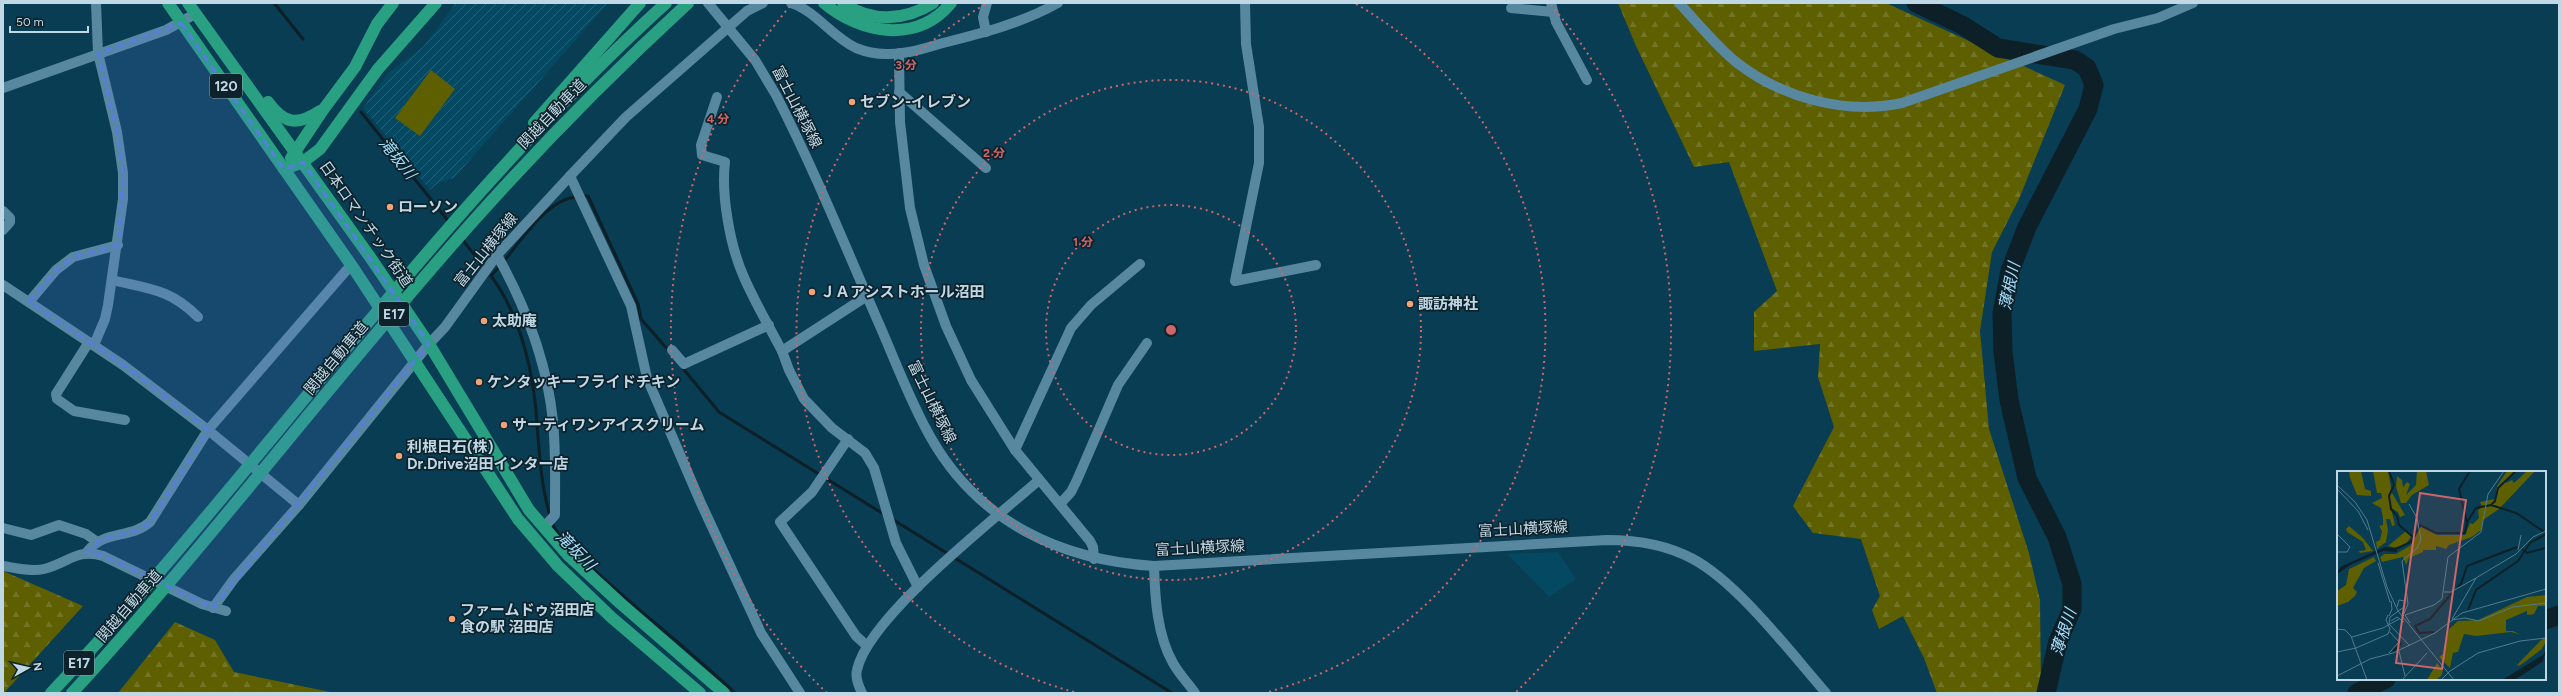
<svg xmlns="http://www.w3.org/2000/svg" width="2562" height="696" viewBox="0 0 2562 696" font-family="Figtree,'Noto Sans JP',sans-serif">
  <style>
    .built { fill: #044862 }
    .industrial { fill: url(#industrial-furrows) }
    .forest { fill: url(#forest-firs) }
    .pitch { fill: #5d5f01 }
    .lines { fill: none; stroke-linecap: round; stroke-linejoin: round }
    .stream { stroke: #0d1f27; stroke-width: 3 }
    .river { stroke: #0d1f27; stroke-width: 19 }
    .street { stroke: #5888a0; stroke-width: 10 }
    .secondary { stroke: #5888a0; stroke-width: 10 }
    .highway { stroke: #29a081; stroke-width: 12 }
    .marked { fill: #567edd; fill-opacity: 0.2; stroke: #567edd; stroke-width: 3; stroke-dasharray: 8 5; stroke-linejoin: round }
    .ring { fill: none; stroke: #ce666a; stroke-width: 2; stroke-dasharray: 2 4 }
    .poi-dot { fill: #efa377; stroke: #0e222b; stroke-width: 1.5 }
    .labels { text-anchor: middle; stroke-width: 3.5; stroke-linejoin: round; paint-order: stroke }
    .shield { fill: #0e222b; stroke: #8ba1ad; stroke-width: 1 }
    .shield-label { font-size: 14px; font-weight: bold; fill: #c0d8e5 }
    .poi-label { font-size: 15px; font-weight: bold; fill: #c0d8e5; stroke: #0e222b; text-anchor: start }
    .street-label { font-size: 15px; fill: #c0d8e5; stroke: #0e222b }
    .water-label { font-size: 16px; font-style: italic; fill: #a6ddfa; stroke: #0e222b }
    .inset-river { fill: none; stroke: #0d1f27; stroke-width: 2 }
    .inset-road { fill: none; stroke: #527b8d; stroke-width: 1 }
    .view { fill: #ce666a; fill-opacity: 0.15; stroke: #ce666a; stroke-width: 2 }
    .inset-edge { fill: none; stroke: #c0d8e5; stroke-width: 2 }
    .centre { fill: #ce666a; stroke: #0e222b; stroke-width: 2 }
    .ring-label { font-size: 12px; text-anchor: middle; font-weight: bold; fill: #ce666a; stroke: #0e222b; stroke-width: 3.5; stroke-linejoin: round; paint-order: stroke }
  </style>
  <defs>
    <pattern id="industrial-furrows" width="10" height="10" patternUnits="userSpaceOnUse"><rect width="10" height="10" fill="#044862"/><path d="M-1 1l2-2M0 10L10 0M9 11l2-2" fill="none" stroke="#276278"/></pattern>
    <pattern id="forest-firs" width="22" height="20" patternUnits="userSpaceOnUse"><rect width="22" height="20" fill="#5d5f01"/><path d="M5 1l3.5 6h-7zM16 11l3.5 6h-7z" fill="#727526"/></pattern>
  </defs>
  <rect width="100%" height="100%" fill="#083d53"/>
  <polygon class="built" points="1558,552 1576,579 1549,597 1507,554"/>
  <polygon class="industrial" points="456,3 608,3 454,178 438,183 430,190 363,108 388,73 423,47"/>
  <g class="forest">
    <polygon points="1618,3 1886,3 2065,85 2019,199 1992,252 1980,331 1989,429 2029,553 2040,600 2041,693 1937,693 1924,658 1903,616 1879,629 1872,610 1880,596 1861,539 1813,533 1793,506 1834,427 1818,377 1820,344 1754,351 1754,312 1777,291 1729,162 1694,167 1636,46"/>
    <polygon points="3,571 83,606 4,693 3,693"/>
    <polygon points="175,622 215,640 234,672 335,693 118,693"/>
  </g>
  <polygon class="pitch" points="431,70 455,89 420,136 395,118"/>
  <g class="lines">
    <g class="stream">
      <polyline points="274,3 303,39"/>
      <polyline points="361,112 449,222"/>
      <polyline points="582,196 588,196 638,304 641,319 669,351"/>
      <polyline points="461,238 485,268"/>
      <path d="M504 261C521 241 548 198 577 197"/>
      <polyline points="491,276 500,266"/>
      <path d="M491 276C517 310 530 359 535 401 539 439 539 479 550 516"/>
      <polyline points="681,366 719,412 885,515"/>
      <polyline points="892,519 1172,693"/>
      <path d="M552 522C557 538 577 553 589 565 636 609 688 649 735 693"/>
    </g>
    <g class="river">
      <polyline points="1916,3 1962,25 1998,48 2075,60 2087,68 2094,85 2088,109 2027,227 2010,271 2002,313 2003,352 2009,400 2027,478 2057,537 2072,584 2072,609 2058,641 2046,693"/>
      <polyline points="2545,620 2559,615"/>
      <polyline points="2357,693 2386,679"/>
    </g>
    <g class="street">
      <polyline points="1245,3 1246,44 1259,127 1259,163 1235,281 1316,265"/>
      <polyline points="1551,3 1556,22 1587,80"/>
      <polyline points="1511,8 1553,12"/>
      <polyline points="986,32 983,17 987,3"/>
      <polyline points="899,53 900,122 910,208 924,265 946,326 971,380 1015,450 1090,541 1093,547 1094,559"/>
      <polyline points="899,92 986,168"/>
      <path d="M717 97 701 145 702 155 725 162C721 195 730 245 743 275 754 301 769 326 782 351"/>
      <polyline points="570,176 631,306 647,378 700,501 761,633 800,693"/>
      <polyline points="3,211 10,218 10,222 3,230"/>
      <path d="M497 255C525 305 547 363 553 421 556 452 555 484 555 515L544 527"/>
      <path d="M112 280C150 289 170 289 198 317"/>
      <polyline points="867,296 782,351 789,370 804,399 832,428 865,453 874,468 896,543 918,587"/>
      <polyline points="29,302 56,270 73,257 118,245"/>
      <polyline points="89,342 56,394 57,399 74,411 125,420"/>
      <polyline points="94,345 105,319 108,305 123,199 123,173 117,132 98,53 96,3"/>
      <polyline points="672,350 684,364 769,325"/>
      <polyline points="208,430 299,505"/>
      <polyline points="848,439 812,492 780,522 856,636 866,645"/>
      <polyline points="1015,450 1071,328 1091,305 1140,264"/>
      <polyline points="1060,504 1071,492 1077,480 1118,385 1147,343"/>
      <polyline points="3,528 31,535 59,525 86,534 96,541"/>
      <path d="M87 552C103 530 131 539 150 522L208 430 351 265"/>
      <path d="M3 566C16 568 31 572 44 569 68 563 77 548 103 556L202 604 226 611"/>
      <polyline points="213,608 234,579 299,505 429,344"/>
      <path d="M862 693C859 687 855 677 857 670 868 617 996 518 1039 480"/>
    </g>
    <g class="secondary">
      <path d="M708 3 755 60 776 95C813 167 844 243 876 317 894 357 909 400 931 438 979 522 1060 560 1154 566L1607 540C1636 540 1667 545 1693 559 1738 583 1791 653 1826 693"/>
      <path d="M791 3C816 11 832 37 856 48 866 52 876 54 886 54 905 55 925 48 943 43 983 33 1022 23 1058 3"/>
      <path d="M1679 3C1698 23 1715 45 1736 62 1782 98 1845 115 1902 103L2114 29 2158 18 2193 3"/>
      <polyline points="3,88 166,30 195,14"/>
      <polyline points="3,285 123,365 208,430"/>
      <polyline points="429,344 445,327 497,255 570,176 626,117 747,11 763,3"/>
      <path d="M1154 566C1155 598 1157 635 1173 663 1179 674 1188 683 1195 693"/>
    </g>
    <g class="highway">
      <polyline points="168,3 354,269 518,519 558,566 611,617 700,693"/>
      <polyline points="188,3 370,257 429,344 529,510 568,555 620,603 724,693"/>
      <path d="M824 3C861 34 917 44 951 3"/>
      <path d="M843 3C871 23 905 21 933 3"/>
      <path d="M268 102C284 124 297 126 320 111"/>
      <polyline points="534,123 640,3"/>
      <polyline points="291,158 323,110 355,67 377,24 393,3"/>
      <polyline points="284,169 303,162 320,149 378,69 436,3"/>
      <path d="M51 693C262 468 437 211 666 3"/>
      <path d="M72 693C212 540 337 373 476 218 543 143 614 71 688 3"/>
    </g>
  </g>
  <path class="marked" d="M181 23 284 169 303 162 429 344 213 608 103 556 87 552 101 539 138 530 150 522 208 430 123 365 29 302 56 270 73 257 118 245 123 173 117 132 98 53Z"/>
  <g class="ring">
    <circle cx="1171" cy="330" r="125"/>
    <circle cx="1171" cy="330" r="250"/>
    <path d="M1074 692A375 375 0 0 1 986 4M1356 4A375 375 0 0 1 1268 692"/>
    <path d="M827 693A500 500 0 0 1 791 5M1551 5A500 500 0 0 1 1515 693"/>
  </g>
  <g class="poi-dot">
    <circle cx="852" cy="102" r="4"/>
    <circle cx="390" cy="207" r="4"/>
    <circle cx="812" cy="292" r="4"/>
    <circle cx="1410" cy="304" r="4"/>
    <circle cx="484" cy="321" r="4"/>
    <circle cx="479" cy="382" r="4"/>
    <circle cx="504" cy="425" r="4"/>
    <circle cx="399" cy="456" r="4"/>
    <circle cx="452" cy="619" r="4"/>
  </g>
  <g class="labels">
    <g class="shield">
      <rect x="210" y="74" width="32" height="24" rx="3"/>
      <rect x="379" y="302" width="30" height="24" rx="3"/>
      <rect x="64" y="651" width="30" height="24" rx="3"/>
    </g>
    <g class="shield-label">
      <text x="226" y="91">120</text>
      <text x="394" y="319">E17</text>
      <text x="79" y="668">E17</text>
    </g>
    <g class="poi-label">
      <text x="860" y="107">セブン-イレブン</text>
      <text x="398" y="212">ローソン</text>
      <text x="820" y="297">ＪＡアシストホール沼田</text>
      <text x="1418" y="309">諏訪神社</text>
      <text x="492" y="326">太助庵</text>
      <text x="487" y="387">ケンタッキーフライドチキン</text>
      <text x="512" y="430">サーティワンアイスクリーム</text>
      <text x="407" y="452">利根日石(株)<tspan x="407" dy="17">Dr.Drive沼田インター店</tspan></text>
      <text x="460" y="615">ファームドゥ沼田店<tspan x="460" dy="17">食の駅 沼田店</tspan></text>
    </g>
    <g class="street-label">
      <text transform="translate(797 107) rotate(63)" y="5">富士山横塚線</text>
      <text transform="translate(552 114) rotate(-46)" y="5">関越自動車道</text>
      <text transform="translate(366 224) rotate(55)" y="5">日本ロマンチック街道</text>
      <text transform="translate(486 250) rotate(-51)" y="5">富士山横塚線</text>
      <text transform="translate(336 358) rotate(-50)" y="5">関越自動車道</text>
      <text transform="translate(932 402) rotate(64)" y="5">富士山横塚線</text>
      <text transform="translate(1523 529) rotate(-3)" y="5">富士山横塚線</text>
      <text transform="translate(1200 548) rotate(-3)" y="5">富士山横塚線</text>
      <text transform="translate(129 606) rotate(-49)" y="5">関越自動車道</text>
    </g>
    <g class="water-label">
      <text transform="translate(398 158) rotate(51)" y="6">滝坂川</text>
      <text transform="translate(2009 286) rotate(-78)" y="6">薄根川</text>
      <text transform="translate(576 550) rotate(45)" y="6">滝坂川</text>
      <text transform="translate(2063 632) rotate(-72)" y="6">薄根川</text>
    </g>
  </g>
  <g transform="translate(2337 471)">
    <rect width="209" height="209" fill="#083d53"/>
    <path d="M24 0 28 18 34 20V25L20 24 13 7 12 0ZM36 0H51L55 22 68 44 63 46 61 41 54 37 58 54 55 55 53 48H49L51 59 49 71 40 78 39 71 43 69 45 60 42 55 46 54V47L44 37 35 32 45 27 44 22H40ZM80 0H89L92 14 75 24 69 32H64L59 16 60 5 65 9 66 16 70 11 73 13 69 24 79 14ZM170 0H177L168 11 169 12 175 9 177 12 190 0H198L162 38 146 49 144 59 135 66 112 74 109 78 99 75V79H86V81L72 87 69 94 66 86 45 91 43 87 47 83H59L74 74 84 56 100 64H128L133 52 136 53 142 47 141 40 145 35 143 31 158 28 160 15ZM12 55 26 67 36 80 23 82 22 80 29 79 26 71 10 61 9 58ZM69 60 75 64 69 73 62 77 51 75ZM37 86 39 90 27 97 16 117 20 121 18 125 11 131 0 135V120L9 114 12 98ZM209 124V135H201L197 143 190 144V140L169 149V160H176L184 164 174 161 139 165 127 163 121 181 116 182 113 197 102 186 106 183 112 158 121 150 141 149 190 126ZM207 166 209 170 205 178 182 195 180 194ZM100 192 106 200 104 205 99 209H90Z" fill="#5d5f01"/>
    <path d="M208 63 193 73 182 90 139 120 130 138 139 119 182 90 192 72Z" fill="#5d5f01"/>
    <path d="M48 76 60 78V81L46 80 15 93 0 103 3 96ZM209 179 206 190 187 203 177 209H165L206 184Z" fill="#0d1f27"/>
    <path class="inset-river" d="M52 0 57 14 52 25 54 38 60 45 62 54 76 66M154 34 179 42 209 62M130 51 139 37 154 34 158 30 161 17 179 0M185 78 190 82 209 77M56 79 74 71 83 54 99 62H128L130 52 122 18 133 0M120 116 124 113 130 95 180 76M131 139 139 119 181 90 193 72 209 63M82 162 97 161M82 162 78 155 93 148 115 122M56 180 65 172"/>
    <path class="inset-road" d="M0 14 18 31 30 49 50 116 61 140 117 209M0 18 21 40 31 59M0 63 13 76 10 81H0M181 79 184 64M41 92 53 131M107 121H114L139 107M60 136 62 129 68 130 67 136 53 146 52 153 73 175M52 145 55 138 54 130M66 145 71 133 65 90 80 77 84 69 80 47 72 33M115 148 139 107 179 83 196 66 209 60M115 149 128 147 142 150 176 136 209 132M54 150 60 146 67 151M73 152 68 144 97 134 105 128 111 86 144 61 151 23 167 0M0 158 8 159 14 165 30 209M15 166 46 157 62 148M62 180 68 205M0 181 19 177 51 163 53 158 49 149 51 144M52 182 62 171 53 161M0 205 33 188 56 182 98 162 125 142 209 118M65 209 90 182M104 209 113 200 141 182 183 170 209 167"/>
    <path class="view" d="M83 22 129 29 105 198 59 192Z"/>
    <rect width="209" height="209" class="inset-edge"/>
  </g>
  <circle cx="1171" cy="330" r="6" class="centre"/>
  <g class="ring-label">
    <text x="906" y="69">3 分</text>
    <text x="718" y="123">4 分</text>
    <text x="994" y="157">2 分</text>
    <text x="1083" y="246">1 分</text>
  </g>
  <rect width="2562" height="696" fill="none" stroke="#c0d8e5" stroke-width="8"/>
  <g transform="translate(28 668) rotate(82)" stroke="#0e222b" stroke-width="3" paint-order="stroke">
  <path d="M0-3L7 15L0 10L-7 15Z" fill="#c0d8e5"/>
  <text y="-6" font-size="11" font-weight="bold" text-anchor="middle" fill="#c0d8e5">N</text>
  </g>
  <path d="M10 26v6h78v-6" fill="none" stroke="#c0d8e5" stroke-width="2"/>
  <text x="16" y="26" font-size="12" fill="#c0d8e5" stroke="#0e222b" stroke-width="3" paint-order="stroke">50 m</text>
</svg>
